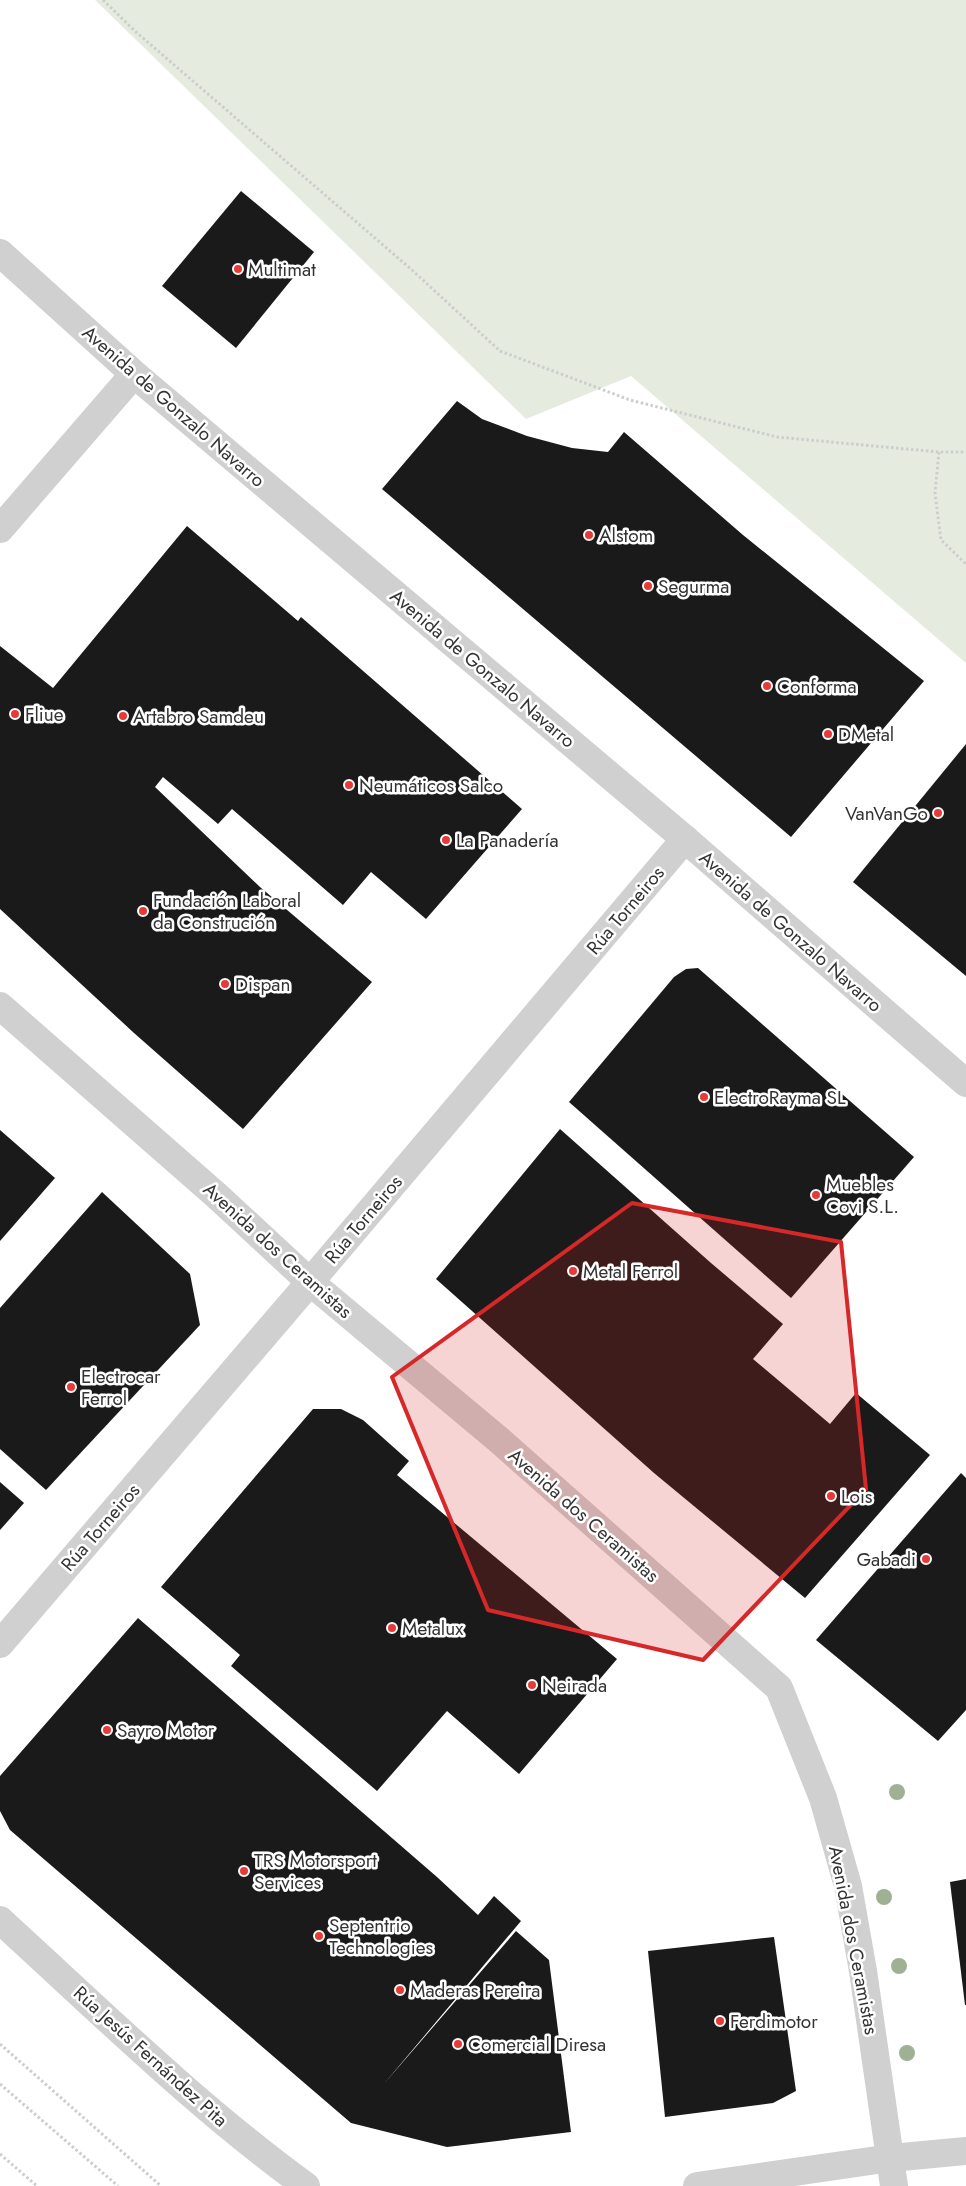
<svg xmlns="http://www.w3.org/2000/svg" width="966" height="2186" viewBox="0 0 966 2186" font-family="Jost,sans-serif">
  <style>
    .green { fill: #e5ecdf }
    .building { fill: #1a1a1a }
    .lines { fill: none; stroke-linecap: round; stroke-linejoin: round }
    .path { stroke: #cdcdcd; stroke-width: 3; stroke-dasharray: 2.5 2.5; stroke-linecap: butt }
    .minor { stroke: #d0d0d0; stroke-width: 28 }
    .tree { fill: #a0b095 }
    .marked { fill: #d62828; fill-opacity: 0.2; stroke: #d62828; stroke-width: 4; stroke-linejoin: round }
    .poi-dot { fill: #e63a39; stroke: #fff; stroke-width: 2 }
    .labels { text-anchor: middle; stroke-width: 5; stroke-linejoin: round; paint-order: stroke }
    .poi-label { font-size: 19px; fill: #333; stroke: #fff; text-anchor: start }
    .street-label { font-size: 19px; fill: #333; stroke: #fff }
  </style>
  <rect width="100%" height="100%" fill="#fff"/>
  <polygon class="green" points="95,0 966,0 966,663 631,376 526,419"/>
  <g class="building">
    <polygon points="241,191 314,252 236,348 162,286"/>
    <polygon points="457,401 482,419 527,436 572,448 608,452 624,432 743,535 924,681 791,837 382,489"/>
    <polygon points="187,526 298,621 301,617 522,809 426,919 371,872 343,905 232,809 218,824 163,777 155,787 260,887 372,982 243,1129 134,1033 0,909 0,646 53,688"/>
    <polygon points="966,744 966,976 853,882"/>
    <polygon points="698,968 914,1157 791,1298 569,1102 674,977 686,969"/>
    <polygon points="560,1129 711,1263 783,1324 753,1359 830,1424 856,1393 930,1455 805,1598 654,1473 436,1279"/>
    <polygon points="0,1130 55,1178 0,1241"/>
    <polygon points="102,1192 190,1274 200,1325 46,1490 0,1449 0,1308"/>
    <polygon points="313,1409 341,1409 363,1420 409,1461 397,1475 617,1659 519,1774 447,1711 377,1791 231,1666 240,1655 161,1587"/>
    <polygon points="961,1473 966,1478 966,1710 938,1741 816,1640"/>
    <polygon points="0,1482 24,1503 0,1530"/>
    <polygon points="138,1618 437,1877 478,1915 494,1896 521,1921 383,2085 516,1931 549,1960 571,2132 447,2147 351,2123 10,1830 0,1811 0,1776"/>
    <polygon points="966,1879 966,2005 965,2005 950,1882"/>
    <polygon points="774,1937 796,2091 773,2103 665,2117 648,1951"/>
  </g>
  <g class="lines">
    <g class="path">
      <polyline points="103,0 136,32 412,270 500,351 630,400 777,437 939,452 966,452"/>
      <polyline points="939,452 935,493 941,540 966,564"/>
      <polyline points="0,2044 161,2186"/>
      <polyline points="0,2084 118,2186"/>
      <polyline points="0,2154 37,2186"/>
    </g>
    <g class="minor">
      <polyline points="0,253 134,374 685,839 966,1083"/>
      <polyline points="0,529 134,374"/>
      <polyline points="0,1006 216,1195 310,1282 499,1440 779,1688 823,1798 848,1886 863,1971 894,2186"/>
      <polyline points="0,1644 310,1282 685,839"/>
      <path d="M0 1920C100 2011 197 2107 306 2186"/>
      <polyline points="697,2186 891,2158 966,2151"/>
    </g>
  </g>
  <g class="tree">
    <circle cx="897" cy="1792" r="8"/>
    <circle cx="884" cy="1897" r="8"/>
    <circle cx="899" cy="1966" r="8"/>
    <circle cx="907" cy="2053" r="8"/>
  </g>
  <path class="marked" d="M632 1203 841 1242 866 1489 703 1660 488 1610 392 1377Z"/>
  <g class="poi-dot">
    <circle cx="238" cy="269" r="5"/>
    <circle cx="589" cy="535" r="5"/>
    <circle cx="648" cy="586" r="5"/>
    <circle cx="767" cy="686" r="5"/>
    <circle cx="15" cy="714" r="5"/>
    <circle cx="123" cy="716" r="5"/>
    <circle cx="828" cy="734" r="5"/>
    <circle cx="349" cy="785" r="5"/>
    <circle cx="938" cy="813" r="5"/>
    <circle cx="446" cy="840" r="5"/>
    <circle cx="143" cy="911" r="5"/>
    <circle cx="225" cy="984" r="5"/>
    <circle cx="704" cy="1097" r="5"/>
    <circle cx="816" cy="1195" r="5"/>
    <circle cx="573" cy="1271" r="5"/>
    <circle cx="71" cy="1387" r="5"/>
    <circle cx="831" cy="1496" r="5"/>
    <circle cx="926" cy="1559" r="5"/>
    <circle cx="392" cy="1628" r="5"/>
    <circle cx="532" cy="1685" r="5"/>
    <circle cx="107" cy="1730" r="5"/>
    <circle cx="244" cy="1871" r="5"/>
    <circle cx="319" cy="1936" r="5"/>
    <circle cx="400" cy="1990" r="5"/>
    <circle cx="720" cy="2021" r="5"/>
    <circle cx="458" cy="2044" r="5"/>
  </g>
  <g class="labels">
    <g class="poi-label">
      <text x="248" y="276">Multimat</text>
      <text x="599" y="542">Alstom</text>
      <text x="658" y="593">Segurma</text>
      <text x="777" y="693">Conforma</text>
      <text x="25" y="721">Fliue</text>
      <text x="133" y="723">Artabro Samdeu</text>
      <text x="838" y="741">DMetal</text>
      <text x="359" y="792">Neumáticos Salco</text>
      <text x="928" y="820" text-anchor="end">VanVanGo</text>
      <text x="456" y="847">La Panadería</text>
      <text x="153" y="907">Fundación Laboral<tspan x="153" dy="22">da Construción</tspan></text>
      <text x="235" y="991">Dispan</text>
      <text x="714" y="1104">ElectroRayma SL</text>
      <text x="826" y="1191">Muebles<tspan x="826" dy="22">Covi S.L.</tspan></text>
      <text x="583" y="1278">Metal Ferrol</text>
      <text x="81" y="1383">Electrocar<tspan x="81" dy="22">Ferrol</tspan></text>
      <text x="841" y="1503">Lois</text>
      <text x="916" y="1566" text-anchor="end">Gabadi</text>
      <text x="402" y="1635">Metalux</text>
      <text x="542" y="1692">Neirada</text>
      <text x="117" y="1737">Sayro Motor</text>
      <text x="254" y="1867">TRS Motorsport<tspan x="254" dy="22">Services</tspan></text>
      <text x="329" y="1932">Septentrio<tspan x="329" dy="22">Technologies</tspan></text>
      <text x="410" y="1997">Maderas Pereira</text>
      <text x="730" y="2028">Ferdimotor</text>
      <text x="468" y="2051">Comercial Diresa</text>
    </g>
    <g class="street-label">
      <text transform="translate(174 406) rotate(41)" y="7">Avenida de Gonzalo Navarro</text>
      <text transform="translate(483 668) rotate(40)" y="7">Avenida de Gonzalo Navarro</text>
      <text transform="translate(625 910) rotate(-50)" y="7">Rúa Torneiros</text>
      <text transform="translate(791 931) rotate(41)" y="7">Avenida de Gonzalo Navarro</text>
      <text transform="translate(363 1219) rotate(-50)" y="7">Rúa Torneiros</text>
      <text transform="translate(278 1250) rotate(42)" y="7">Avenida dos Ceramistas</text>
      <text transform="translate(584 1515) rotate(41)" y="7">Avenida dos Ceramistas</text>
      <text transform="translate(100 1527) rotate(-49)" y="7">Rúa Torneiros</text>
      <text transform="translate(854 1940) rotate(79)" y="7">Avenida dos Ceramistas</text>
      <text transform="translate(151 2056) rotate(42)" y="7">Rúa Jesús Fernández Pita</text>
    </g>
  </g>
</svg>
